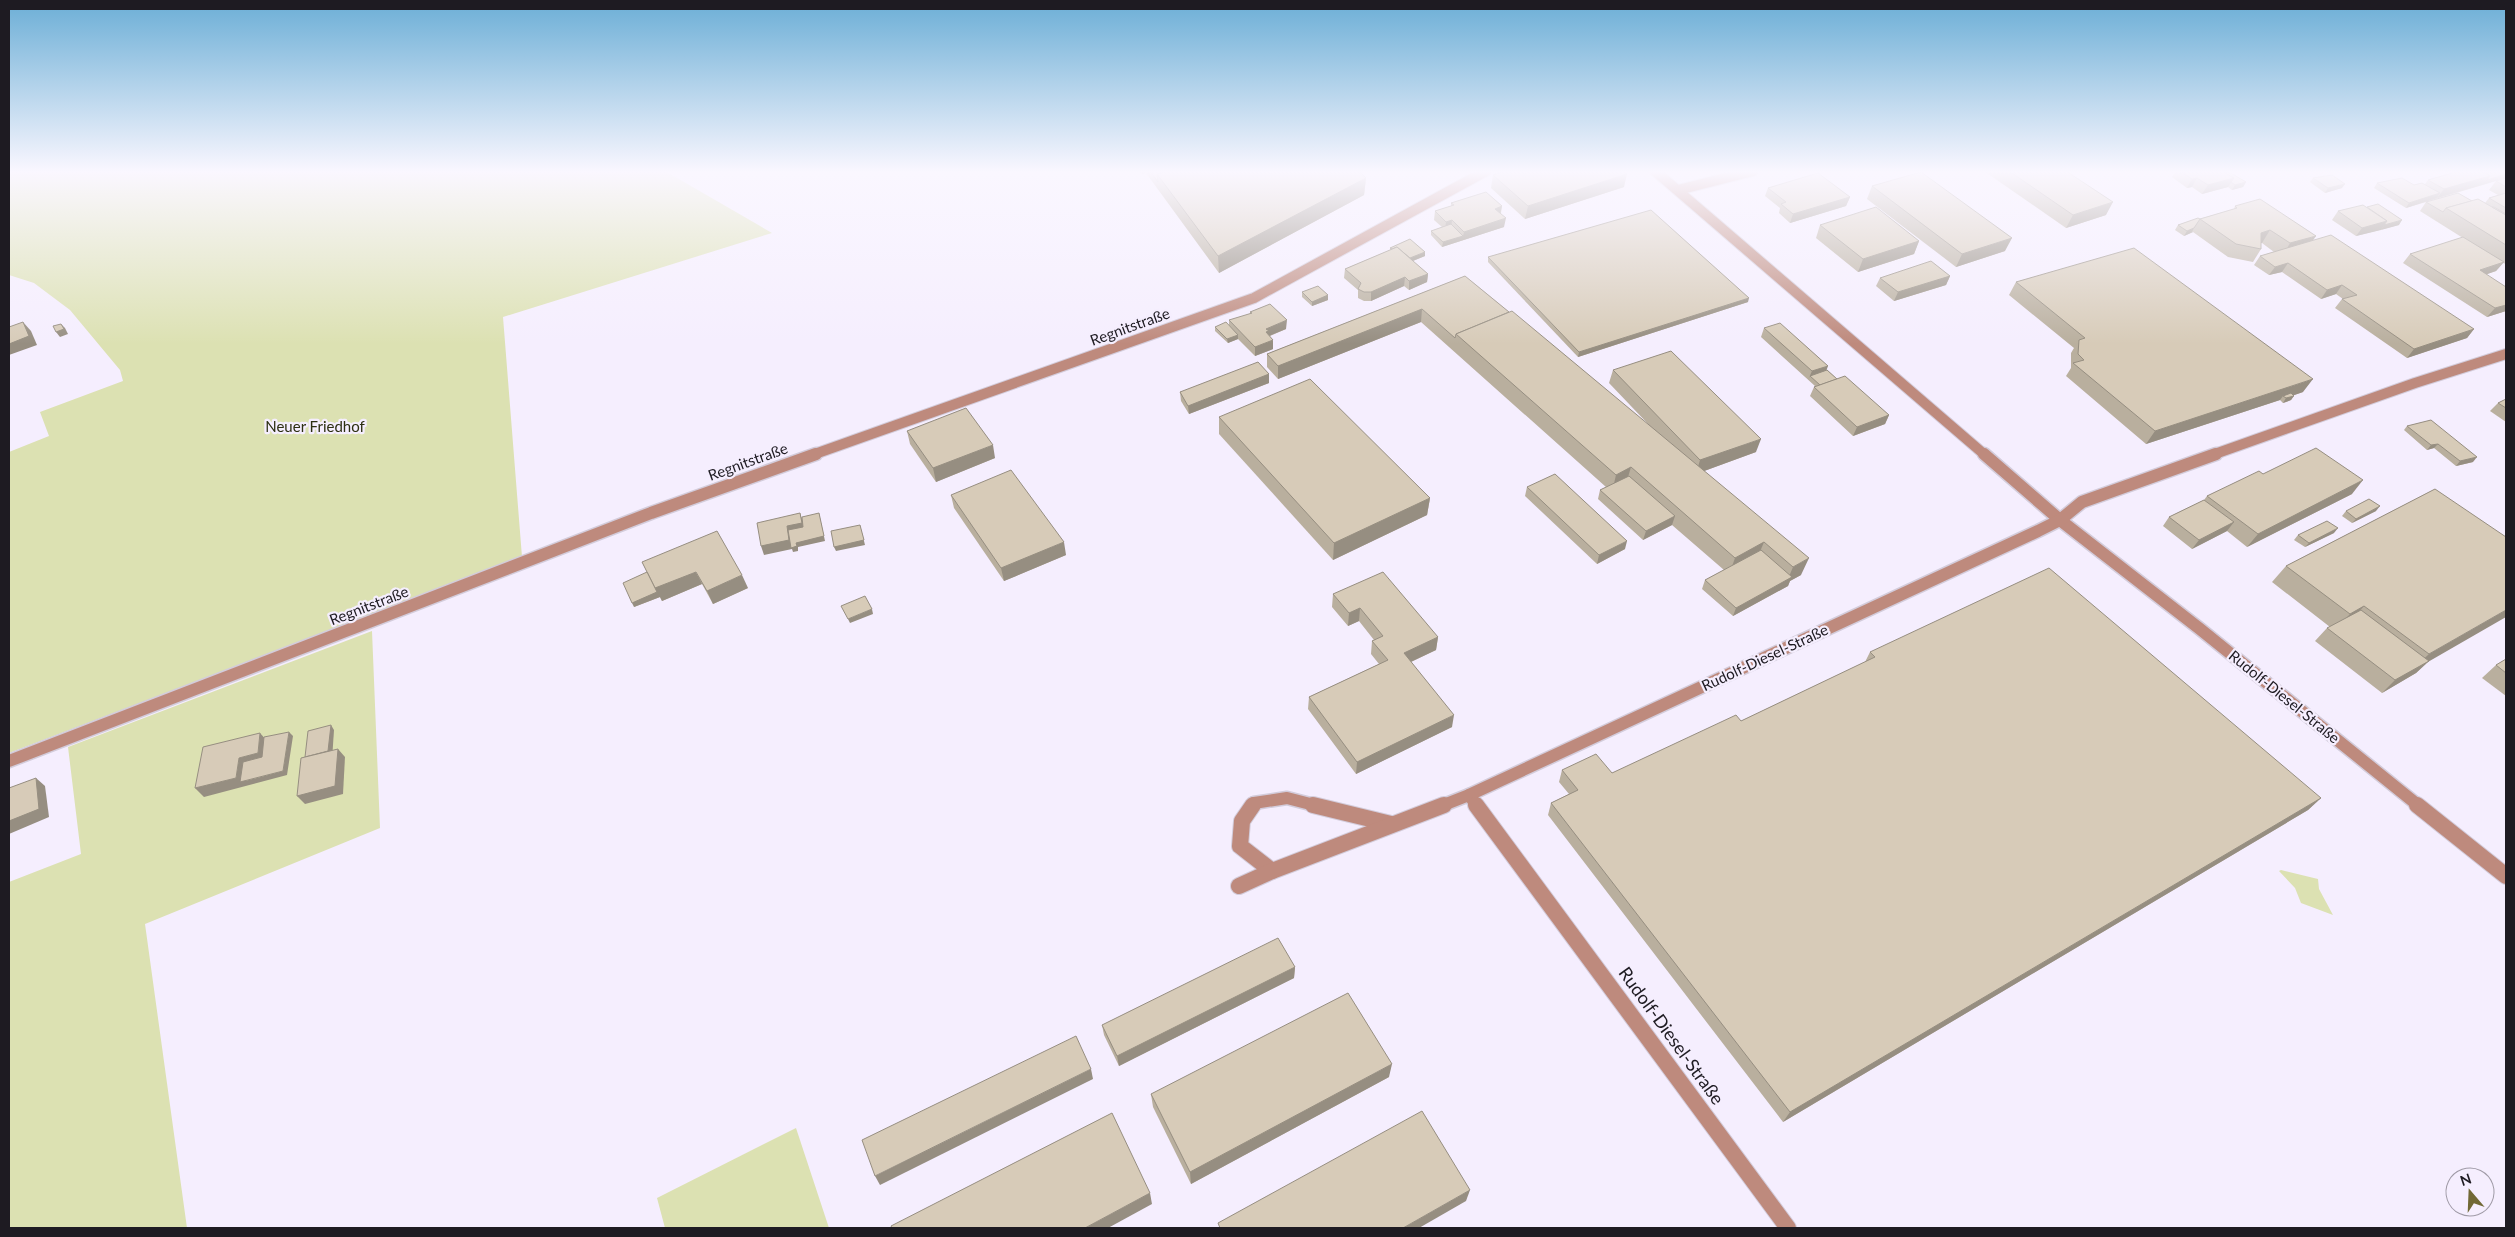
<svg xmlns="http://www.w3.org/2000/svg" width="2515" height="1237" viewBox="0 0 2515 1237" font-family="Lato,sans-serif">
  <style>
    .green { fill: #dce1b2 }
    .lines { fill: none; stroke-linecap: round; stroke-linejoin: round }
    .minor-far2-casing { stroke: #d3ccdb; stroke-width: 12 }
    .minor-far1-casing { stroke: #d3ccdb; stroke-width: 15 }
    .minor-casing { stroke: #d3ccdb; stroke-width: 18 }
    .minor-far2 { stroke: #be8a7d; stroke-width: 10 }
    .minor-far1 { stroke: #be8a7d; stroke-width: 12 }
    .minor { stroke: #be8a7d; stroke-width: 16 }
    .wall { fill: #b9af9e }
    .shaded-wall { fill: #968e81 }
    .building { fill: #d7cbb8; stroke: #968e81 }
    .labels { text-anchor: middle; stroke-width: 4.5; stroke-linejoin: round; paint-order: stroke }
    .street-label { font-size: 15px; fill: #1e1b22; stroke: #f5eefe }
    .park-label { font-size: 15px; fill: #2c2f11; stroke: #f5eefe }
    .near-street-label { font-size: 18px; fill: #1e1b22; stroke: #f5eefe }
  </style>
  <rect width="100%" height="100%" fill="#f5eefe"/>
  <g class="green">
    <polygon points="9,171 665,171 772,233 503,317 522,557 9,753 9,452 49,436 40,412 123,381 120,370 70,310 34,283 9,275"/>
    <polygon points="372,631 380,828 145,924 187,1228 9,1228 9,882 81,854 68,747"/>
    <polygon points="2281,870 2318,879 2319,889 2333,915 2301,903 2295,888 2279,871"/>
    <polygon points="796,1128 829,1228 665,1228 657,1198"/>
  </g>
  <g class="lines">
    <g class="minor-far2-casing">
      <g id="minor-far2">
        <polyline points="1655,171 1985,455"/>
        <polyline points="1678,190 1753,171"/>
        <polyline points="812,455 1254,298 1486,171"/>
        <polyline points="2212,455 2415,383 2506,354"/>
      </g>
    </g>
    <g class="minor-far1-casing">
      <g id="minor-far1">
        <polyline points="1984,454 2060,520 2200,629 2419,806"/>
        <polyline points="9,761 651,513 816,454"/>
        <polyline points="1469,795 1477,806"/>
        <polyline points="1252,806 1254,803 1287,798 1318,806"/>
        <polyline points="1441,806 1469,795 2038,531 2060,520 2082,502 2216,454"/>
      </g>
    </g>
    <g class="minor-casing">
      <g id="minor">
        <polyline points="1253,805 1242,821 1240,846 1272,871"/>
        <polyline points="1313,805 1391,824"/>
        <polyline points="1476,805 1788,1228"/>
        <polyline points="2417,805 2506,876"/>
        <polyline points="1239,886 1272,871 1444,805"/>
      </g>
    </g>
    <use href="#minor-far2" class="minor-far2"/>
    <use href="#minor-far1" class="minor-far1"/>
    <use href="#minor" class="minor"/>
  </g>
  <g class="wall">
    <polygon points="1140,171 1359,171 1366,178 1364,195 1219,273 1146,173 1142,174"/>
    <polygon points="1984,171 2066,171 2106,215 2066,228"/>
    <polygon points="2175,171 2223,171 2246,182 2243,187 2232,190 2228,187 2202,194 2192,187 2187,188 2172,177"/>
    <polygon points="2506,171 2506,264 2503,263 2496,271 2487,274 2506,311 2487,317 2403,263 2410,254 2463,238 2420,211 2426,202 2472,201 2485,203 2489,198 2498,195 2489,190 2496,181 2406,208 2374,188 2377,183 2414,185 2425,184 2428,180"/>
    <polygon points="1493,175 1624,187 1525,219 1491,188"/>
    <polygon points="2313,178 2342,188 2325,193 2310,182"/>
    <polygon points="1872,186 2005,251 1956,267 1867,199"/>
    <polygon points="1768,188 1850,197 1846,206 1790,223 1779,213 1780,208 1765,196"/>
    <polygon points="1451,203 1502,206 1501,213 1504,227 1442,247 1431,235 1431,231 1442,227 1434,220 1435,211 1451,206"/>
    <polygon points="2235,206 2313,240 2474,329 2467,338 2407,358 2335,308 2342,299 2343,299 2336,294 2321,299 2282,272 2269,275 2254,265 2260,256 2274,252 2262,243 2261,243 2261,249 2253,262 2228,257 2193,232 2184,236 2175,230 2178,225 2234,209"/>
    <polygon points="2338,211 2399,225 2356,236 2332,220"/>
    <polygon points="1820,225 1919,241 1914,254 1858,272 1816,238"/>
    <polygon points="1390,248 1425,256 1413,261 1428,274 1427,282 1409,290 1404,286 1371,301 1364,301 1358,298 1358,290 1344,278 1345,269 1390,250"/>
    <polygon points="1488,257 1748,302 1578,357 1488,262"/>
    <polygon points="1465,276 1509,312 1650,426 1609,383 1613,370 1756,452 1704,471 1801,575 1790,581 1788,586 1733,616 1702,589 1705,580 1724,570 1672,525 1643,540 1598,499 1600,490 1606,487 1421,322 1278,379 1267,367 1267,354"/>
    <polygon points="1950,276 1946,285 1894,301 1876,286 1880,278"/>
    <polygon points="2016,282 2303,392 2294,395 2291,400 2283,403 2280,400 2146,444 2066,376 2071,368 2071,353 2074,348 2009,295"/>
    <polygon points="1302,292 1328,295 1328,300 1312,306 1302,297"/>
    <polygon points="1250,312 1286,329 1270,336 1273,349 1255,356 1238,339 1228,343 1215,331 1215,327 1229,325 1229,320 1250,314"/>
    <polygon points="1764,328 1827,370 1837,379 1889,415 1885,424 1853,436 1810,396 1814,387 1815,386 1761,337"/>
    <polygon points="1269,374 1269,383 1189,414 1181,401 1180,392"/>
    <polygon points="2506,399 2506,422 2490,411 2498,403"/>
    <polygon points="1219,417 1430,498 1427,515 1333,560 1219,434"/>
    <polygon points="2407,426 2473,462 2456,466 2434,448 2427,450 2404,430"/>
    <polygon points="907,431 995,458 936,482 910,444"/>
    <polygon points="2263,474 2352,494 2247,547 2227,531 2192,549 2163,526 2169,517 2204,500 2207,496"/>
    <polygon points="1527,487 1625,549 1597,564 1525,496"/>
    <polygon points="2435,489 2429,661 2416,673 2382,693 2315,641 2327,628 2330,627 2272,582 2286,566"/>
    <polygon points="951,495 1066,555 1004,581 954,508"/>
    <polygon points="2346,511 2376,511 2352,523 2342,516"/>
    <polygon points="2334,533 2305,547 2294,540 2298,535"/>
    <polygon points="642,562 748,588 713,604 702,584 662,601 660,597 634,607 647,572"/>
    <polygon points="1333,594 1438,637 1436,650 1411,662 1452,727 1356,774 1308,709 1309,697 1379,664 1371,654 1372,641 1374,640 1359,621 1348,626 1332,607"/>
    <polygon points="1870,652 2321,798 2308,810 1783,1122 1548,815 1551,803 1569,794 1559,782 1562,770 1612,773 1741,721 1865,662"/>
    <polygon points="2506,659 2506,696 2482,678 2496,665"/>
    <polygon points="1295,967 1294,978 1119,1066 1104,1035 1102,1025"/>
    <polygon points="1389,1077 1191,1184 1153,1107 1151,1094"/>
  </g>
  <g class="shaded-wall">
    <polygon points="1142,171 1146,171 1146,173 1142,174"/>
    <polygon points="2482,171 2503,171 2482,177"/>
    <polygon points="1627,174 1624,187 1525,219 1528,206"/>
    <polygon points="2506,174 2506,178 2437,198 2444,189 2490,176"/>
    <polygon points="1366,178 1364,195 1219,273 1218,256"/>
    <polygon points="2197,178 2192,187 2187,188 2192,179"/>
    <polygon points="2234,178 2228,187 2202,194 2208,185"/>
    <polygon points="2246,182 2243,187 2232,190 2235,185"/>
    <polygon points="2345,184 2342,188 2325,193 2328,188"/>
    <polygon points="2440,193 2437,198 2406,208 2409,203"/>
    <polygon points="1850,197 1846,206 1790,223 1793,214"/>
    <polygon points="2113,202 2106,215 2066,228 2073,215"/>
    <polygon points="1502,206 1500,215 1495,209"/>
    <polygon points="1506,218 1504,227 1442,247 1443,242 1463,236 1464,232"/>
    <polygon points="1452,220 1451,229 1445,230 1446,222"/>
    <polygon points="2402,220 2399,225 2381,230 2384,225"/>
    <polygon points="2387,221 2381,230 2356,236 2362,228"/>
    <polygon points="2194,228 2192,232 2193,232 2184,236 2187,231"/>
    <polygon points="2270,230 2262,243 2253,246 2261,233"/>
    <polygon points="2316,236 2307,249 2282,257 2290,243"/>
    <polygon points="2012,238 2005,251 1956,267 1962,254"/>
    <polygon points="1919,241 1914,254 1858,272 1863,259"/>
    <polygon points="1425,252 1425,256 1405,264 1406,260"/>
    <polygon points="2504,262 2496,271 2473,279 2480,270"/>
    <polygon points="2288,263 2282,272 2269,275 2275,267"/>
    <polygon points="1428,274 1427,282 1409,290 1409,281"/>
    <polygon points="1950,276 1946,285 1894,301 1898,292"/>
    <polygon points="1405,277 1404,286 1371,301 1371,292"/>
    <polygon points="2342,285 2336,294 2321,299 2327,290"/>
    <polygon points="1328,295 1328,300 1312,306 1312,302"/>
    <polygon points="1749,298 1748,302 1578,357 1579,352"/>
    <polygon points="2506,305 2506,311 2487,317 2495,308"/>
    <polygon points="1422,309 1421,322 1278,379 1278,366"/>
    <polygon points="1287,320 1286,329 1269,336 1266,341 1266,329"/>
    <polygon points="23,322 31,331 37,345 9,355 9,344"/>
    <polygon points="61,324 65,328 68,334 60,337 56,332"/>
    <polygon points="2474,329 2467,338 2407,358 2414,349"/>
    <polygon points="1238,335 1238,339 1228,343 1227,339"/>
    <polygon points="1273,340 1273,349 1255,356 1255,347"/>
    <polygon points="1828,366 1825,374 1810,376 1808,380 1812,371"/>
    <polygon points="1269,374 1269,383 1189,414 1188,406"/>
    <polygon points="2313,379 2303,392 2286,398 2283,396 2280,400 2146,444 2155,431"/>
    <polygon points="2294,396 2291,400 2283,403 2286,398"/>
    <polygon points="1889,415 1885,424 1853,436 1857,427"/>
    <polygon points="1761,439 1756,452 1696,474 1700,460"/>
    <polygon points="2438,444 2434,448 2427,450 2431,445"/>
    <polygon points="993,445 995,458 936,482 933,468"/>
    <polygon points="2477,457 2473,462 2456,466 2460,461"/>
    <polygon points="1631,467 1626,484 1612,492 1616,475"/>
    <polygon points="2363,480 2352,494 2247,547 2258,534"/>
    <polygon points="1430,498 1427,515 1333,560 1334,543"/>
    <polygon points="2380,506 2376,511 2352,523 2356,519"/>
    <polygon points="800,513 803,522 805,531 796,543 819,513 825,541 798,547 798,551 793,552 792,549 764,555 761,546 787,526"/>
    <polygon points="1675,516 1672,525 1643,540 1646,531"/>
    <polygon points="2234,522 2227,531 2192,549 2199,540"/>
    <polygon points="860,525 865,545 836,551 834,547"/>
    <polygon points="2338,528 2334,533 2305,547 2309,543"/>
    <polygon points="1627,541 1625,549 1597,564 1599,555"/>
    <polygon points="1064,542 1066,555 1004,581 1001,568"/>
    <polygon points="1764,542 1757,559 1729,575 1735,558"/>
    <polygon points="1809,558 1801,575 1790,581 1788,586 1733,616 1736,608 1788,579 1793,567"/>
    <polygon points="696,572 702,584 662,601 660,597 634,607 632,603 655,588"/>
    <polygon points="742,575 748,588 713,604 707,591"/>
    <polygon points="2364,606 2349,623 2335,630 2350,614"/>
    <polygon points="1360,608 1359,621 1348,626 1349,613"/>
    <polygon points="872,609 873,614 850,623 848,619"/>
    <polygon points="2506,610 2506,617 2414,670 2429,661 2416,673 2382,693 2395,680 2412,670 2429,654"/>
    <polygon points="1438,637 1436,650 1402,666 1404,653"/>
    <polygon points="1454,715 1452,727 1356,774 1357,762"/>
    <polygon points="331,725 334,730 332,760 309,766"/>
    <polygon points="289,732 293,736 287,775 204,797 195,788 236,778 239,758 258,753 260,733 268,742 266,761 247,766 245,781 283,771"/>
    <polygon points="338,749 345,757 343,794 305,804 297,796"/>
    <polygon points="36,778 45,786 49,817 9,834 9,821"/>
    <polygon points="2321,798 2308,810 1783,1122 1790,1112"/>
    <polygon points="1295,967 1294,978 1119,1066 1117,1056"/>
    <polygon points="1392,1064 1389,1077 1191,1184 1190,1172"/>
    <polygon points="1091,1069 1093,1079 880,1185 875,1176"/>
    <polygon points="1470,1190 1466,1201 1419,1228 1403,1228"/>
    <polygon points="1150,1193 1152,1204 1108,1228 1085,1228"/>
  </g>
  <g class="building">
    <polygon points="1150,171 1170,171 1157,174 1158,182"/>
    <polygon points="1170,171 1359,171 1366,178 1218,256 1157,174"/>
    <polygon points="1505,171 1623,171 1627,174 1528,206 1493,175"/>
    <polygon points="2009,171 2066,171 2113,202 2073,215"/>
    <polygon points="2180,171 2223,171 2234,178 2208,185 2197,178 2192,179"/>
    <polygon points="2459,171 2482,171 2490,176 2444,189 2428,180"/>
    <polygon points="2493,171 2506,171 2506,174 2487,180 2490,176 2486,173"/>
    <polygon points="1921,172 2012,238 1962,254 1872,186"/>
    <polygon points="2229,172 2246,182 2235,185 2231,182 2234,178 2225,173"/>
    <polygon points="1818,173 1850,197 1793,214 1781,204 1786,202 1768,188"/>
    <polygon points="2332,175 2345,184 2328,188 2313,178"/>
    <polygon points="2402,178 2414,185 2422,183 2440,193 2409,203 2377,183"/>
    <polygon points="2506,178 2506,187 2496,181"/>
    <polygon points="1486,192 1502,206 1495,209 1506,218 1464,232 1452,220 1446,222 1435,211 1454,205 1451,203"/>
    <polygon points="2458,193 2472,201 2446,208 2443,212 2426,202"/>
    <polygon points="2506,193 2506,208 2489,198"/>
    <polygon points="2260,199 2316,236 2290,243 2270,230 2261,233 2261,249 2236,244 2200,219 2237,208 2235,206"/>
    <polygon points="2478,199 2506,215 2506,245 2446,208"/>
    <polygon points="2378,204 2402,220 2384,225 2387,221 2367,207"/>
    <polygon points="2363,205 2387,221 2362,228 2338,211"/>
    <polygon points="1876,207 1919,241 1863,259 1820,225"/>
    <polygon points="2492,207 2494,207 2506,214 2506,215"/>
    <polygon points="1651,210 1749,298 1579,352 1488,257"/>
    <polygon points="2198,218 2200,219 2194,228 2187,231 2178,225"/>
    <polygon points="1451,224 1463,236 1443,242 1431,231"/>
    <polygon points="2331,235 2474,329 2414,349 2342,299 2357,295 2342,285 2327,290 2288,263 2275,267 2260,256"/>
    <polygon points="2463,237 2504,262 2480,270 2506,287 2506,305 2495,308 2410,254"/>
    <polygon points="1410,239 1425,252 1410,258 1397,247 1392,249 1390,248"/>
    <polygon points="1397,247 1428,274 1409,281 1405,277 1371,292 1364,292 1358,289 1361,283 1345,269"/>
    <polygon points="2134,248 2313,379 2155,431 2073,363 2084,360 2078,354 2079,340 2085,338 2016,282"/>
    <polygon points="1931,261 1950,276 1898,292 1880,278"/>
    <polygon points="1465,276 1509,312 1456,334 1455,338 1422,309 1278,366 1267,354"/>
    <polygon points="1318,286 1328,295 1312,302 1302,292"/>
    <polygon points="1270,304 1287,320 1266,329 1269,331 1266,332 1273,340 1255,347 1229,320 1252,313 1250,312"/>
    <polygon points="1512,311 1809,558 1793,567 1764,542 1735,558 1631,467 1616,475 1456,334"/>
    <polygon points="23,322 29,336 9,344 9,327"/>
    <polygon points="1226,322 1238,335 1227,339 1215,327"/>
    <polygon points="1780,323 1828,366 1812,371 1764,328"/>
    <polygon points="61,324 64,329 56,332 53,326"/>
    <polygon points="1671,351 1761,439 1700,460 1613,370"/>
    <polygon points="1258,362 1269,374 1188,406 1180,392"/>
    <polygon points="1827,370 1837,379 1820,385 1810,376"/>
    <polygon points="1845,376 1889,415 1857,427 1814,387"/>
    <polygon points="1310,379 1430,498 1334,543 1219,417"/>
    <polygon points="2291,393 2294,396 2286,398 2283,396"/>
    <polygon points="2506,399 2506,408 2498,403"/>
    <polygon points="966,408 993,445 933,468 907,431"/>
    <polygon points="2431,420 2477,457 2460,461 2438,444 2431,445 2407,426"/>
    <polygon points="2316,448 2363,480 2258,534 2207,496 2259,471 2263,474"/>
    <polygon points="1011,470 1064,542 1001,568 951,495"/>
    <polygon points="1555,474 1627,541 1599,555 1527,487"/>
    <polygon points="1629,476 1675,516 1646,531 1600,490"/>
    <polygon points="2435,489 2506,537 2506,610 2429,654 2364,606 2350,614 2286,566"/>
    <polygon points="2369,499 2380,506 2356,519 2346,511"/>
    <polygon points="2204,500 2234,522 2199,540 2169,517"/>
    <polygon points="800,513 802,523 787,526 789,540 761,546 757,523"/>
    <polygon points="819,513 824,536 796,543 797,546 791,548 788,530 803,527 802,517"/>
    <polygon points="2327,521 2338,528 2309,543 2298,535"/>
    <polygon points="860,525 864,540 834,547 831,531"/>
    <polygon points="717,531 742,575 707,591 696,572 655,588 642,562"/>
    <polygon points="1761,550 1792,577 1736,608 1705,580"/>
    <polygon points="2049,568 2321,798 1790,1112 1551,803 1578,790 1562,770 1596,754 1612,773 1736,715 1741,721 1875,657 1870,652"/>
    <polygon points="647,572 657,592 632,603 623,583"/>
    <polygon points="1383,572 1438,637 1404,653 1454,715 1357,762 1309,697 1388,660 1372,641 1383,636 1360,608 1349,613 1333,594"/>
    <polygon points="865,596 872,609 848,619 841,606"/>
    <polygon points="2361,610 2429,661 2395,680 2327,628"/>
    <polygon points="2506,659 2506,673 2496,665"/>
    <polygon points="331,725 328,751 305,757 308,731"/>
    <polygon points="289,732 283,771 240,782 243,762 262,757 264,737"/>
    <polygon points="260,733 258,753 239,758 236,778 195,788 203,747"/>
    <polygon points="338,749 335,786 297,796 301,758"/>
    <polygon points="36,778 39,809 9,821 9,788"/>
    <polygon points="1278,938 1295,967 1117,1056 1102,1025"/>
    <polygon points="1348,993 1392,1064 1190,1172 1151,1094"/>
    <polygon points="1076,1036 1091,1069 875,1176 862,1140"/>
    <polygon points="1422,1111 1470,1190 1403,1228 1220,1228 1218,1223"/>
    <polygon points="1112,1113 1150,1193 1085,1228 892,1228 891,1226"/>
  </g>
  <linearGradient id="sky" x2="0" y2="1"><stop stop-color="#6baed6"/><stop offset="0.5" stop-color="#faf7ff"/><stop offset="1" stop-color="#faf7ff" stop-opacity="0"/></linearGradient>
  <rect width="2515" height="344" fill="url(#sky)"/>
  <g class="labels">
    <g class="street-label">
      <text transform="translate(1130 327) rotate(-20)" y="5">Regnitstraße</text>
      <text transform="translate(748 462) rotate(-20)" y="5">Regnitstraße</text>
      <text transform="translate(369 606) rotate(-21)" y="5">Regnitstraße</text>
      <text transform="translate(1765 658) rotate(-25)" y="5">Rudolf-Diesel-Straße</text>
      <text transform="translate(2284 697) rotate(39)" y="5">Rudolf-Diesel-Straße</text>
    </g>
    <g class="park-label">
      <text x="315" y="432">Neuer Friedhof</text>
    </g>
    <g class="near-street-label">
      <text transform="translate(1671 1036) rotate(54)" y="6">Rudolf-Diesel-Straße</text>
    </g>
  </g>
  <rect width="2515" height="1237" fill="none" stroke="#1e1b22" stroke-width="20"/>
  <g transform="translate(2470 1192) rotate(341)"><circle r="24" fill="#f5eefe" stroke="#9f9aa6"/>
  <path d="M0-4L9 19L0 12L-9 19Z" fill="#716835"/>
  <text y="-8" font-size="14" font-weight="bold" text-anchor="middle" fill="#1e1b22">N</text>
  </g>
</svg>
